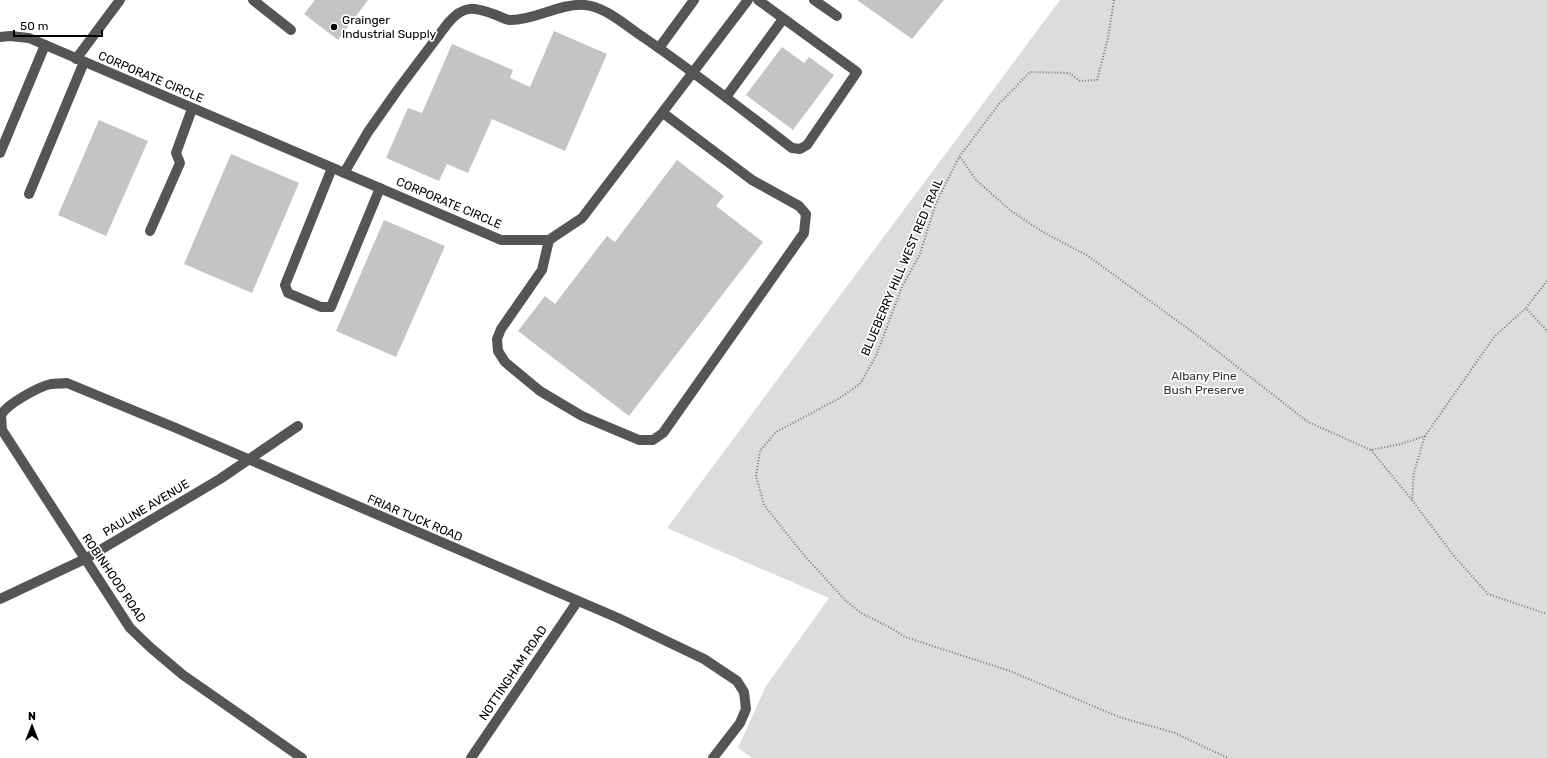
<svg xmlns="http://www.w3.org/2000/svg" width="1547" height="758" viewBox="0 0 1547 758" font-family="Rubik,sans-serif">
  <style>
    .green { fill: #dcdcdc }
    .building { fill: #c4c4c4 }
    .lines { fill: none; stroke-linecap: round; stroke-linejoin: round }
    .path { stroke: #777; stroke-width: 2; stroke-dasharray: 1 2; stroke-linecap: butt }
    .minor { stroke: #555; stroke-width: 10 }
    .poi-dot { fill: #000; stroke: #fff; stroke-width: 1.5 }
    .labels { text-anchor: middle; stroke-width: 3.5; stroke-linejoin: round; paint-order: stroke }
    .poi-label { font-size: 12px; fill: #000; stroke: #fff; text-anchor: start }
    .street-label { font-size: 12px; fill: #000; stroke: #fff }
    .park-label { font-size: 12px; fill: #333; stroke: #fff }
  </style>
  <rect width="100%" height="100%" fill="#fff"/>
  <polygon class="green" points="1060,0 1547,0 1547,758 752,758 738,748 766,686 829,598 667,528"/>
  <g class="building">
    <polygon points="315,0 368,0 338,40 304,14"/>
    <polygon points="857,0 944,0 912,39"/>
    <polygon points="554,31 607,54 565,151 492,119 468,173 447,164 439,181 386,158 408,108 422,113 452,44 513,70 510,78 530,87"/>
    <polygon points="782,47 804,63 809,57 834,75 793,130 746,95"/>
    <polygon points="99,120 148,141 106,236 58,215"/>
    <polygon points="231,154 299,183 252,293 184,264"/>
    <polygon points="677,160 724,196 716,206 763,242 629,416 518,331 545,296 555,304 607,236 615,242"/>
    <polygon points="384,220 445,246 396,357 336,331"/>
  </g>
  <g class="lines">
    <g class="path">
      <polyline points="1114,0 1108,38 1097,80 1080,81 1069,73 1030,72 999,104 959,157 936,203 920,254 902,287 876,356 860,384 838,399 776,432 760,451 756,476 764,505 803,554 845,600 861,613 889,627 905,637 1010,671 1119,717 1175,733 1228,758"/>
      <polyline points="960,157 976,180 1011,211 1043,232 1088,256 1194,333 1308,422 1371,450 1401,444 1425,436 1494,337 1526,308"/>
      <polyline points="1547,281 1526,308 1547,331"/>
      <polyline points="1425,436 1414,472 1412,500 1454,556 1488,594 1547,614"/>
      <polyline points="1371,450 1412,500"/>
    </g>
    <g class="minor">
      <polyline points="253,0 291,30"/>
      <polyline points="814,0 837,16"/>
      <polyline points="0,37 10,36 29,38 501,240 549,240 582,218 748,0"/>
      <polyline points="659,48 694,0"/>
      <polyline points="76,59 120,0"/>
      <polyline points="726,97 783,19"/>
      <polyline points="0,153 45,45"/>
      <polyline points="332,168 285,285 288,293 321,307 331,307 380,188"/>
      <path d="M344 173 368 132 399 88 448 23C464 4 475 7 496 15 501 17 506 20 511 20 536 20 559 3 585 5 606 7 626 26 643 37 694 72 743 110 792 148L800 149 807 145 857 72 758 0"/>
      <polyline points="29,194 84,62"/>
      <polyline points="150,231 180,163 176,153 192,109"/>
      <polyline points="549,240 542,270 501,329 497,339 498,351 505,362 540,391 582,416 639,440 653,440 663,433 804,233 806,214 799,206 752,180 663,113"/>
      <polyline points="0,599 85,559 220,479 298,426"/>
      <path d="M302 758 183 675 151 648 130 628 2 430 1 415C7 404 38 387 51 384 56 383 62 384 67 383L176 428 618 618 704 659 737 681 744 692 746 709 740 723 713 758"/>
      <polyline points="471,758 577,602"/>
    </g>
  </g>
  <circle class="poi-dot" cx="334" cy="27" r="4"/>
  <g class="labels">
    <g class="poi-label">
      <text x="342" y="24">Grainger<tspan x="342" dy="14">Industrial Supply</tspan></text>
    </g>
    <g class="street-label">
      <text transform="translate(151 77) rotate(23)" y="4">CORPORATE CIRCLE</text>
      <text transform="translate(449 203) rotate(23)" y="4">CORPORATE CIRCLE</text>
      <text transform="translate(902 267) rotate(-67)" y="4">BLUEBERRY HILL WEST RED TRAIL</text>
      <text transform="translate(146 508) rotate(-31)" y="4">PAULINE AVENUE</text>
      <text transform="translate(415 518) rotate(23)" y="4">FRIAR TUCK ROAD</text>
      <text transform="translate(114 578) rotate(56)" y="4">ROBINHOOD ROAD</text>
      <text transform="translate(513 673) rotate(-56)" y="4">NOTTINGHAM ROAD</text>
    </g>
    <g class="park-label">
      <text x="1204" y="380">Albany Pine<tspan x="1204" dy="14">Bush Preserve</tspan></text>
    </g>
  </g>
  <g transform="translate(32 726)" stroke="#ffffff" stroke-width="3" paint-order="stroke">
  <path d="M0-3L7 15L0 10L-7 15Z" fill="#000000"/>
  <text y="-6" font-size="11" font-weight="bold" text-anchor="middle" fill="#000000">N</text>
  </g>
  <path d="M14 30v6h88v-6" fill="none" stroke="#000000" stroke-width="2"/>
  <text x="20" y="30" font-size="12" fill="#000000" stroke="#ffffff" stroke-width="3" paint-order="stroke">50 m</text>
</svg>
